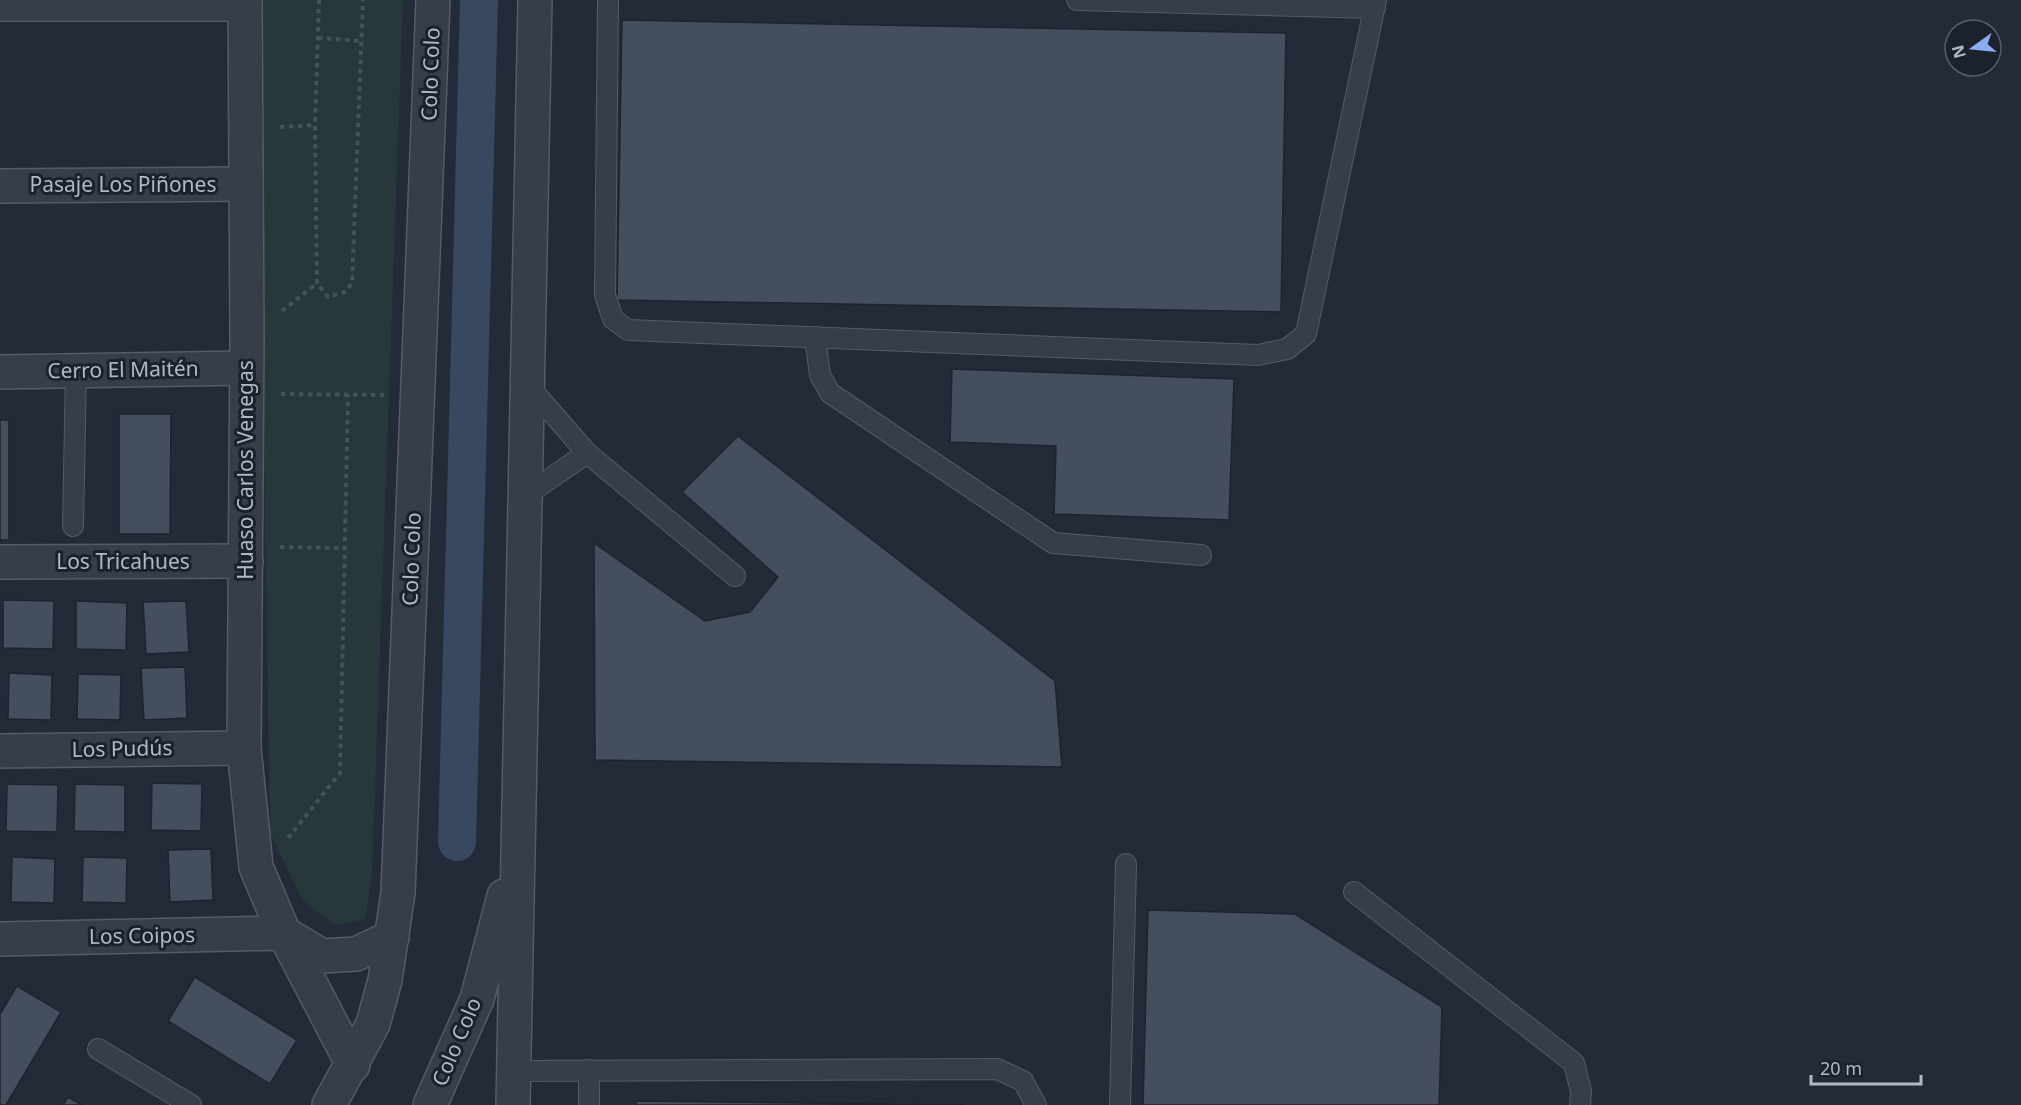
<svg xmlns="http://www.w3.org/2000/svg" width="2021" height="1105" viewBox="0 0 2021 1105" font-family="'Noto Sans',sans-serif">
  <style>
    .green { fill: #26383a }
    .lines { fill: none; stroke-linecap: round; stroke-linejoin: round }
    .canal { stroke: #394861; stroke-width: 38 }
    .building { fill: #444e5d; stroke: #1e242f; stroke-width: 1.5 }
    .service-casing { stroke: #555b67; stroke-width: 22 }
    .minor-casing { stroke: #555b67; stroke-width: 36 }
    .path { stroke: #435357; stroke-width: 4; stroke-dasharray: 4.5 4.5; stroke-linecap: butt }
    .service { stroke: #373d49; stroke-width: 20 }
    .minor { stroke: #373d49; stroke-width: 33 }
    .labels { text-anchor: middle; stroke-width: 6; stroke-linejoin: round; paint-order: stroke }
    .street-label { font-size: 21px; fill: #b2b8c5; stroke: #1c222d }
  </style>
  <rect width="100%" height="100%" fill="#232b38"/>
  <polygon class="green" points="257,0 403,0 372,874 365,919 335,925 302,900 270,832"/>
  <g class="lines">
    <polyline class="canal" points="457,842 479,0"/>
  </g>
  <g class="building">
    <polygon points="622,20 1286,33 1281,312 617,300"/>
    <polygon points="952,369 1234,379 1229,520 1054,514 1056,446 950,442"/>
    <polygon points="119,414 171,414 170,534 119,534"/>
    <rect x="0" y="420" width="9" height="120"/>
    <polygon points="738,436 1055,681 1062,767 595,760 594,543 705,621 750,612 778,577 682,492"/>
    <polygon points="3,600 54,601 53,649 3,648"/>
    <polygon points="76,601 127,603 126,650 76,649"/>
    <polygon points="186,601 189,652 146,654 143,602"/>
    <polygon points="185,667 187,718 144,720 141,668"/>
    <polygon points="9,673 52,675 51,720 8,719"/>
    <polygon points="78,674 121,675 120,720 77,719"/>
    <polygon points="152,783 202,784 201,831 151,830"/>
    <polygon points="7,784 58,785 57,832 6,831"/>
    <polygon points="75,784 125,785 125,832 74,831"/>
    <polygon points="211,849 213,900 170,902 168,850"/>
    <polygon points="12,857 55,859 54,903 11,902"/>
    <polygon points="83,857 127,858 126,903 82,902"/>
    <polygon points="1148,910 1295,914 1442,1007 1439,1105 1143,1105"/>
    <polygon points="195,977 297,1040 270,1084 168,1021"/>
    <polygon points="17,986 61,1012 6,1105 0,1105 0,1014"/>
    <polygon points="68,1097 82,1105 63,1105"/>
    <polygon points="636,1101 964,1105 636,1105"/>
  </g>
  <g class="lines">
    <g class="service-casing">
      <g id="service">
        <polyline points="608,0 605,295 613,319 628,330 1258,355 1287,349 1306,334 1376,0"/>
        <polyline points="1077,0 1375,8"/>
        <polyline points="815,337 820,375 830,393 1053,543 1201,555"/>
        <polyline points="527,384 587,453 735,576"/>
        <polyline points="525,496 587,453"/>
        <polyline points="73,526 76,371"/>
        <polyline points="1354,892 1574,1063 1581,1091 1580,1105"/>
        <polyline points="98,1049 191,1105"/>
        <polyline points="589,1070 589,1105"/>
        <polyline points="513,1071 997,1069 1023,1081 1036,1105"/>
        <polyline points="1120,1105 1126,864"/>
      </g>
    </g>
    <g class="minor-casing">
      <g id="minor">
        <polyline points="245,0 247,339 244,748 256,867 284,933 353,1065"/>
        <polyline points="0,4 245,4"/>
        <polyline points="0,186 246,184"/>
        <polyline points="0,372 246,368"/>
        <polyline points="0,562 246,561"/>
        <polyline points="0,751 244,748"/>
        <polyline points="285,934 322,956 356,954 392,937"/>
        <polyline points="0,939 284,933"/>
        <polyline points="329,1105 373,1024 385,980 398,893 433,0"/>
        <polyline points="430,1105 477,999 504,896"/>
        <polyline points="513,1105 535,0"/>
      </g>
    </g>
    <g class="path">
      <polyline points="319,0 315,125 317,283 328,297 345,292 352,283 363,0"/>
      <polyline points="318,38 362,41"/>
      <polyline points="280,127 315,125"/>
      <polyline points="282,311 317,283"/>
      <polyline points="281,394 384,395"/>
      <polyline points="280,547 345,548"/>
      <polyline points="288,838 340,773 348,395"/>
    </g>
    <use href="#service" class="service"/>
    <use href="#minor" class="minor"/>
  </g>
  <g class="labels">
    <g class="street-label">
      <text transform="translate(431 74) rotate(-88)" y="7">Colo Colo</text>
      <text x="123" y="192">Pasaje Los Piñones</text>
      <text transform="translate(123 370) rotate(-1)" y="7">Cerro El Maitén</text>
      <text transform="translate(246 470) rotate(-90)" y="7">Huaso Carlos Venegas</text>
      <text transform="translate(412 559) rotate(-88)" y="7">Colo Colo</text>
      <text x="123" y="569">Los Tricahues</text>
      <text transform="translate(122 749) rotate(-1)" y="7">Los Pudús</text>
      <text transform="translate(142 936) rotate(-1)" y="7">Los Coipos</text>
      <text transform="translate(457 1042) rotate(-67)" y="7">Colo Colo</text>
    </g>
  </g>
  <g transform="translate(1973 48) rotate(255)"><circle r="28" fill="#1c222d" stroke="#585e6a" stroke-width="1.5"/>
  <path d="M0-4.5L10 22L0 15L-10 22Z" fill="#8badf0"/>
  <text y="-9" font-size="16" font-weight="bold" text-anchor="middle" fill="#b2b8c5">N</text>
  </g>
  <path d="M1811 1075v9h110v-9" fill="none" stroke="#b2b8c5" stroke-width="3"/>
  <text x="1820" y="1075" font-size="18" fill="#b2b8c5" stroke="#1c222d" stroke-width="4.5" paint-order="stroke">20 m</text>
</svg>
